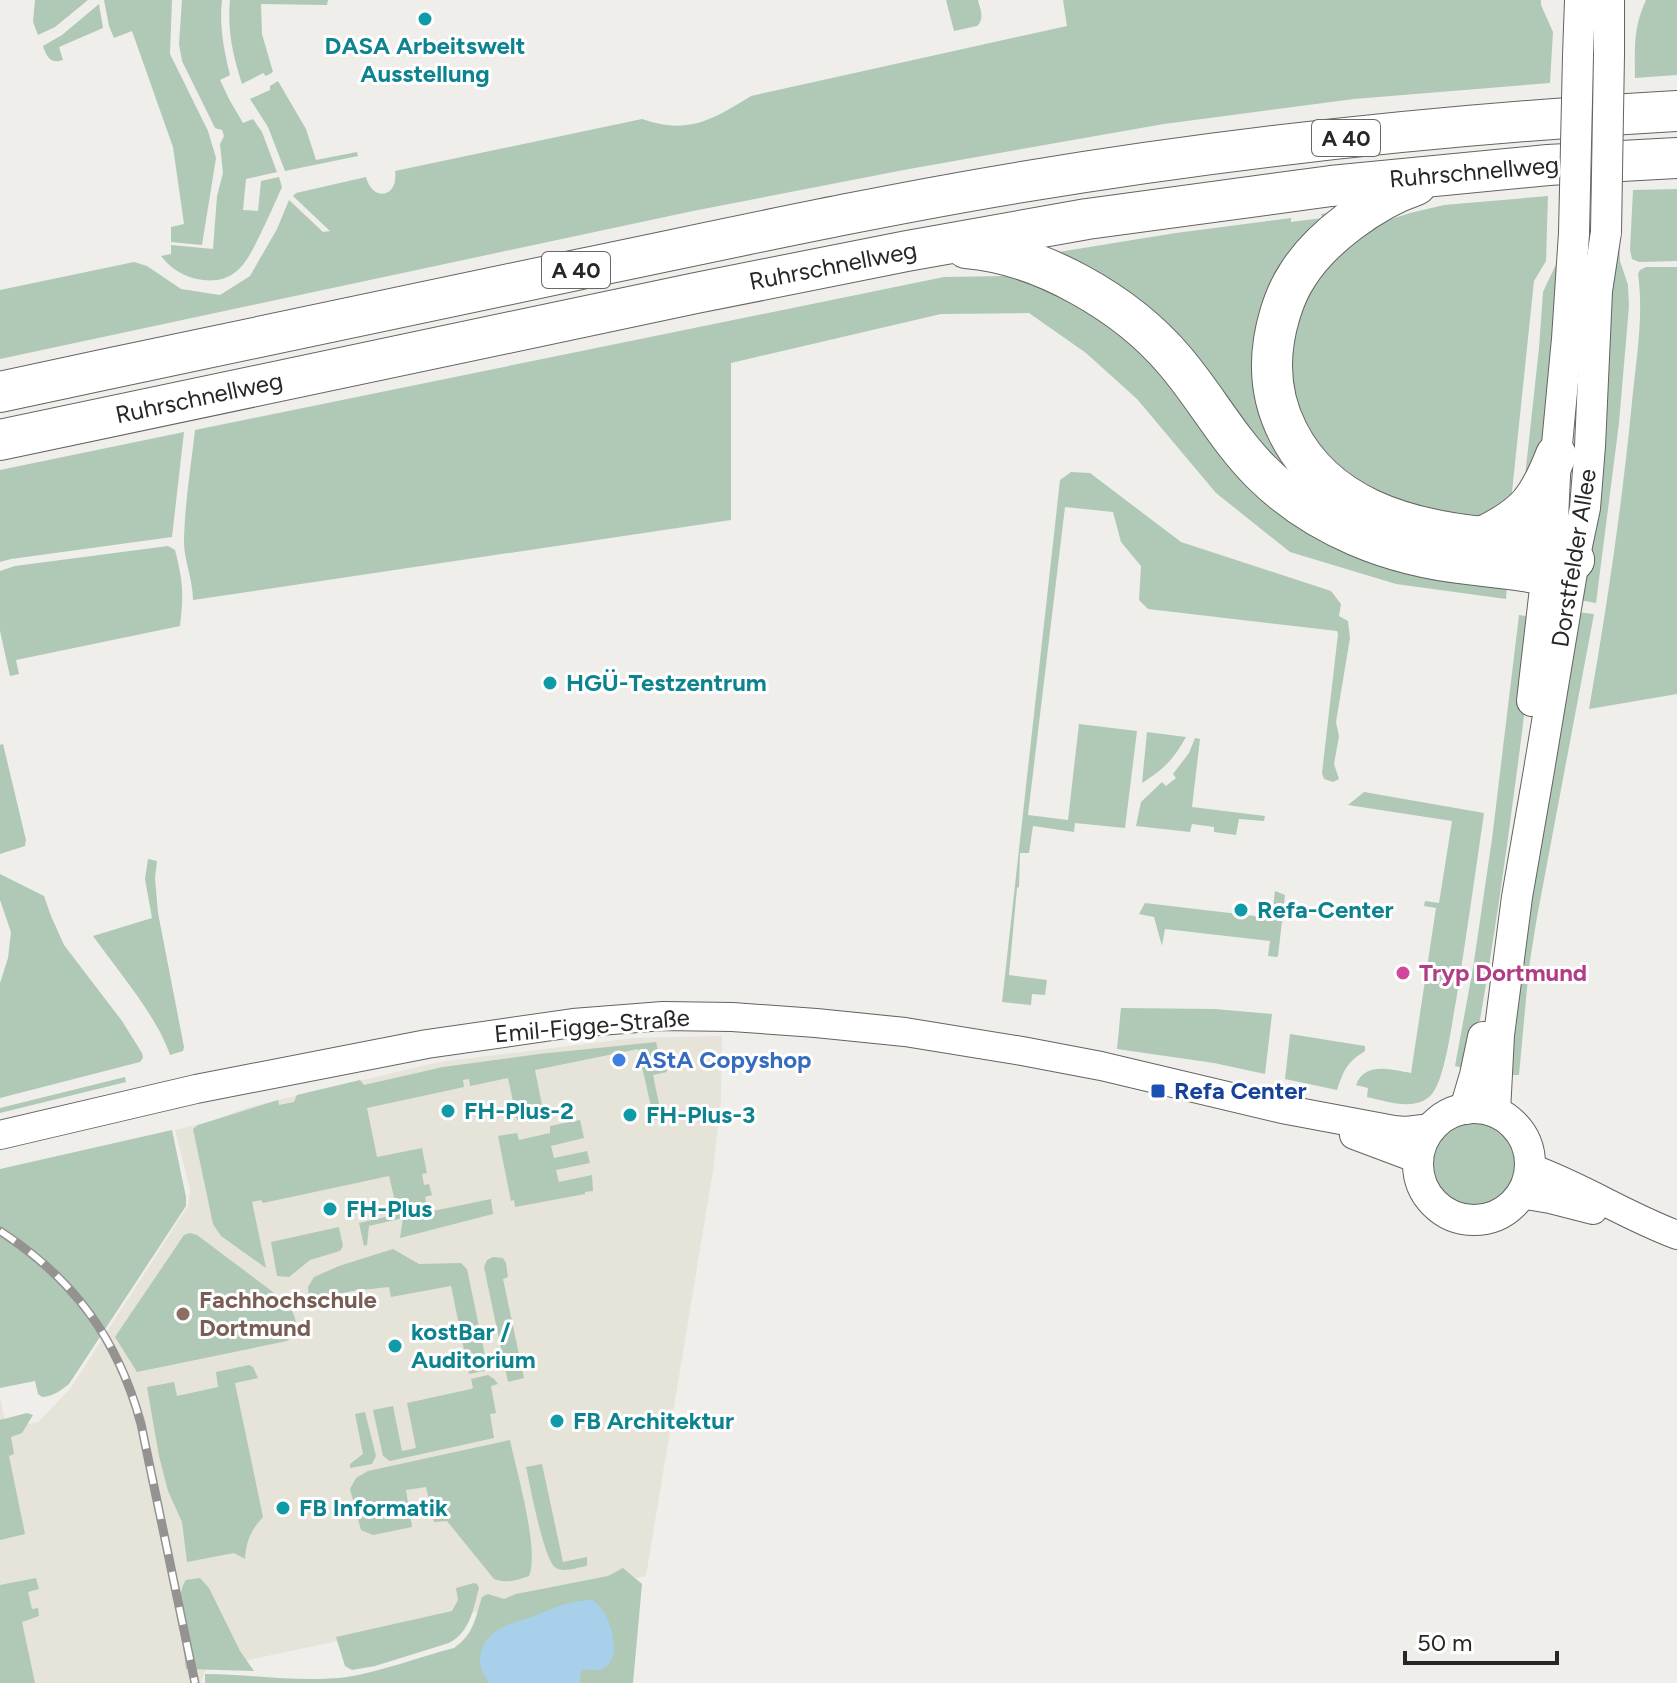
<svg xmlns="http://www.w3.org/2000/svg" width="1677" height="1683" viewBox="0 0 1677 1683" font-family="Figtree,sans-serif">
  <style>
    .built { fill: #e6e3d9 }
    .green { fill: #afc9b6 }
    .water { fill: #a9d0eb }
    .lines { fill: none; stroke-linecap: round; stroke-linejoin: round }
    .tertiary-casing { stroke: #646361; stroke-width: 30 }
    .secondary-casing { stroke: #646361; stroke-width: 32 }
    .motorway-casing { stroke: #646361; stroke-width: 42 }
    .tertiary { stroke: #fff; stroke-width: 28 }
    .secondary { stroke: #fff; stroke-width: 30 }
    .motorway { stroke: #fff; stroke-width: 40 }
    .rail-casing { stroke: #949391; stroke-width: 9 }
    .rail { stroke: #fff; stroke-width: 6; stroke-dasharray: 18; stroke-linecap: butt }
    .secondary-bridge-casing { stroke: #646361; stroke-width: 32; stroke-linecap: butt }
    .secondary-bridge { stroke: #fff; stroke-width: 30 }
    .culture-dot { fill: #0f9aa8; stroke: #fff; stroke-width: 3 }
    .hotel-dot { fill: #d1479c; stroke: #fff; stroke-width: 3 }
    .shop-dot { fill: #3f7fe0; stroke: #fff; stroke-width: 3 }
    .transit-dot { fill: #1a4fb4; stroke: #fff; stroke-width: 3 }
    .education-dot { fill: #8d6e63; stroke: #fff; stroke-width: 3 }
    .labels { text-anchor: middle; stroke-width: 6; stroke-linejoin: round; paint-order: stroke }
    .shield { fill: #fff; stroke: #686867; stroke-width: 2 }
    .shield-label { font-size: 22px; font-weight: bold; fill: #272726 }
    .culture-label { font-size: 24px; font-weight: bold; fill: #0d838f; stroke: #fff; text-anchor: start }
    .street-label { font-size: 24px; fill: #272726; stroke: #fff }
    .hotel-label { font-size: 24px; font-weight: bold; fill: #b23c85; stroke: #fff; text-anchor: start }
    .shop-label { font-size: 24px; font-weight: bold; fill: #366cbe; stroke: #fff; text-anchor: start }
    .transit-label { font-size: 24px; font-weight: bold; fill: #164399; stroke: #fff; text-anchor: start }
    .education-label { font-size: 24px; font-weight: bold; fill: #785e54; stroke: #fff; text-anchor: start }
  </style>
  <rect width="100%" height="100%" fill="#efeeeb"/>
  <polygon class="built" points="722,1036 721,1099 713,1171 646,1576 206,1669 201,1683 0,1683 0,1398 5,1421 4,1429 38,1422 70,1389 188,1206 190,1190 175,1130 215,1120 246,1108 278,1100 439,1062 634,1038"/>
  <g class="green">
    <polygon points="35,0 88,0 55,27 38,35 33,22"/>
    <polygon points="104,0 172,0 170,54 208,131 216,158 202,245 171,242 171,227 184,224 173,147 132,31 114,38 109,26"/>
    <path d="M182 0H222C219 26 224 50 230 75L220 80 229 99 243 123 253 119 262 132 277 172 246 179 243 210 258 211 261 181 279 177 282 187C275 203 268 218 261 233 248 259 238 284 203 280 186 278 172 270 161 256L171 254V245L213 249 217 196 223 173 220 144 224 136 222 130 215 128 182 61 179 44Z"/>
    <path d="M230 0H328L327 5 261 4 262 34 273 72 266 76 263 73 242 84C233 56 227 30 230 0Z"/>
    <path d="M946 0H978C980 9 985 19 977 26L954 31Z"/>
    <path d="M1063 0H1541V5L1553 32 1550 83 1354 99 1164 124 909 169 693 211 0 359V290L134 262 147 266 181 289 220 295 250 276 277 229 289 200 323 232 330 231 293 196 296 193 366 177C372 202 399 198 395 171L642 119C688 135 712 120 751 96L1067 26Z"/>
    <path d="M1646 0H1677V75L1635 78C1635 47 1633 29 1646 0Z"/>
    <path d="M99 4 103 28 59 47 63 60C51 64 47 58 43 46L62 35Z"/>
    <polygon points="278,81 306,129 316,160 357,152 358,156 285,171 268,127 250,99 270,90 270,86"/>
    <polygon points="1677,189 1677,261 1639,262 1632,259 1630,250 1633,190"/>
    <polygon points="1548,196 1546,261 1534,281 1510,511 1492,520 1407,515 1302,440 1283,332 1340,245 1376,224 1410,213 1444,205"/>
    <polygon points="1361,208 1269,312 1317,500 1046,254 1176,233 1291,218 1291,222 1322,218 1321,214"/>
    <polygon points="1616,231 1619,231 1620,261 1628,285 1629,306 1619,423 1596,603 1579,600"/>
    <polygon points="1558,260 1548,436 1523,495 1539,348 1543,292"/>
    <path d="M1646 267H1677V694L1589 709C1607 607 1622 505 1632 402 1636 360 1644 316 1638 274L1640 270Z"/>
    <path d="M1006 276 1051 285 1134 332 1249 478 1507 585 1506 599 1396 584 1290 552 1216 493 1137 399 1086 353 1029 313 941 314 731 363V520L193 600C193 578 183 559 184 538 185 502 191 466 195 430L944 277Z"/>
    <polygon points="184,432 172,537 11,559 0,562 0,470"/>
    <polygon points="1071,472 1090,473 1181,542 1331,591 1341,604 1339,616 1348,621 1350,638 1336,722 1339,736 1334,764 1339,779 1333,782 1324,779 1322,773 1338,634 1337,631 1148,609 1139,600 1141,566 1121,542 1113,512 1065,507 1028,815 1068,820 1079,724 1137,731 1125,828 1075,823 1074,832 1033,826 1029,853 1020,853 1019,887 1017,888 1009,975 1047,980 1045,995 1032,994 1031,1005 1002,1002 1060,480"/>
    <path d="M168 546 175 550C183 581 184 594 180 626L16 660 19 674 10 676 0 631V571L15 566Z"/>
    <polygon points="1577,612 1594,614 1537,917 1529,967 1519,1075 1503,1075"/>
    <path d="M1519 615 1532 617C1530 676 1522 734 1514 793 1502 886 1488 978 1471 1070L1455 1066 1473 968 1492 839Z"/>
    <path d="M1147 732 1186 737C1173 760 1164 769 1142 783Z"/>
    <polygon points="1195,738 1200,739 1192,807 1265,816 1264,821 1239,819 1236,835 1214,832 1214,827 1192,824 1190,832 1136,826 1141,802 1162,782 1166,786 1176,778 1173,774 1189,753"/>
    <polygon points="3,744 26,840 25,846 0,854 0,745"/>
    <path d="M1364 792 1484 813C1475 876 1466 938 1456 1001 1452 1021 1445 1081 1431 1095 1415 1112 1386 1101 1367 1097L1368 1088 1356 1085C1365 1061 1392 1070 1411 1073L1436 908 1424 906 1425 901 1439 903 1452 821 1348 805Z"/>
    <path d="M148 859 157 861 155 878 158 913 184 1047 183 1051 170 1055C157 1016 118 971 93 936L152 918 145 879Z"/>
    <polygon points="0,874 44,896 51,916 64,945 122,1021 142,1053 143,1058 140,1062 0,1098 0,983 8,958 11,932 0,900"/>
    <polygon points="1275,891 1285,895 1278,956 1277,957 1268,956 1270,941 1165,929 1162,946 1154,917 1139,914 1145,903 1272,918"/>
    <polygon points="1121,1008 1215,1009 1272,1014 1265,1074 1214,1063 1117,1049"/>
    <path d="M1290 1034 1365 1046V1051C1346 1063 1344 1070 1337 1090L1285 1079Z"/>
    <polygon points="656,1042 658,1051 663,1055 667,1072 653,1075 662,1118 654,1120 638,1049 535,1070 544,1115 517,1120 508,1078 470,1086 469,1079 463,1080 464,1087 367,1108 377,1157 422,1148 427,1173 422,1174 424,1185 429,1184 432,1195 425,1197 428,1212 491,1199 493,1214 400,1238 403,1218 369,1226 367,1245 364,1246 359,1223 398,1214 389,1176 263,1203 261,1200 252,1202 266,1268 221,1236 213,1224 193,1129 198,1125 278,1100 279,1105 294,1102 297,1095 360,1080 364,1085 443,1067 539,1054"/>
    <polygon points="125,1077 126,1082 0,1113 0,1108"/>
    <polygon points="580,1120 584,1138 551,1146 554,1158 587,1151 590,1163 556,1170 559,1182 592,1175 593,1191 585,1192 585,1194 515,1207 514,1200 511,1201 498,1136 517,1133 519,1140 550,1133 550,1126"/>
    <circle cx="1473" cy="1164" r="42"/>
    <path d="M172 1130 186 1197V1206L69 1384C60 1391 54 1396 42 1397L38 1394 35 1381 0 1388V1169Z"/>
    <polygon points="339,1227 343,1246 340,1251 310,1260 289,1277 277,1276 271,1242"/>
    <path d="M190 1233 197 1235 285 1301C296 1315 302 1329 287 1341L137 1372 115 1337 184 1235Z"/>
    <polygon points="393,1249 419,1264 461,1263 467,1269 488,1370 469,1374 451,1286 391,1297 389,1287 352,1291 326,1297 323,1301 314,1303 309,1300 308,1287 314,1277 339,1266"/>
    <polygon points="493,1257 503,1258 506,1263 508,1277 503,1279 524,1378 508,1382 484,1267 487,1260"/>
    <path d="M249 1365 253 1367 258 1378 235 1383 263 1517C251 1530 246 1541 245 1559L234 1553 187 1562 182 1522 168 1491 159 1456 147 1387 174 1382 177 1396 218 1387 216 1372Z"/>
    <polygon points="488,1375 494,1379 498,1384 491,1386 496,1413 490,1414 494,1438 390,1461 383,1456 373,1410 393,1406 402,1451 416,1448 407,1403 471,1389 473,1388 471,1379"/>
    <polygon points="365,1412 376,1456 372,1464 350,1468 350,1464 363,1454 355,1414"/>
    <polygon points="27,1413 33,1415 22,1433 11,1437 14,1454 9,1456 25,1534 0,1540 0,1420"/>
    <path d="M510 1440C516 1469 540 1551 529 1576 517 1580 507 1584 494 1579L447 1521 434 1522 426 1487 406 1490 412 1527 373 1535 361 1530 350 1489 356 1478 368 1471Z"/>
    <path d="M542 1464 563 1562 587 1557V1566C578 1567 565 1573 556 1568 544 1562 530 1484 526 1467Z"/>
    <path d="M623 1568 642 1584 633 1683H205V1674C252 1674 300 1683 347 1677 383 1671 419 1657 454 1648 474 1634 475 1619 482 1597L488 1594 504 1599 516 1594 608 1576Z"/>
    <polygon points="36,1578 39,1589 28,1592 32,1609 38,1608 39,1616 22,1622 35,1683 0,1683 0,1585"/>
    <path d="M200 1578 209 1588 240 1651 254 1671 186 1669C184 1646 173 1598 186 1580Z"/>
    <path d="M474 1583 477 1584 479 1588C473 1610 470 1632 449 1643L375 1666 352 1670 345 1666 336 1637 452 1611 458 1600 456 1588Z"/>
  </g>
  <path class="water" d="M592 1600C609 1608 626 1659 602 1669 597 1671 588 1669 582 1670L580 1676V1683H490C472 1664 480 1638 503 1627 512 1622 523 1620 532 1617 552 1609 570 1600 592 1600Z"/>
  <g class="lines">
    <g class="tertiary-casing">
      <g id="tertiary">
        <polyline points="0,1135 196,1089 427,1044 573,1023 663,1016 732,1017 816,1023 905,1032 1022,1051 1101,1066 1282,1109 1394,1130 1406,1131 1431,1128"/>
        <polyline points="1354,1135 1418,1159"/>
        <path d="M1530 1168C1581 1186 1626 1216 1677 1235"/>
        <polyline points="1521,1194 1550,1199 1593,1210"/>
      </g>
    </g>
    <g class="secondary-casing">
      <g id="secondary">
        <polyline points="1609,0 1609,54"/>
        <polyline points="1578,56 1580,0"/>
        <polyline points="1532,701 1553,519 1556,455 1567,339 1574,233"/>
        <circle cx="1474" cy="1164" r="56"/>
        <polyline points="1465,1109 1475,1075 1483,1037"/>
        <polyline points="1495,1112 1499,1035 1517,897 1538,776 1574,560 1585,508 1590,446 1597,291 1606,232"/>
      </g>
    </g>
    <g class="motorway-casing">
      <g id="motorway">
        <path d="M1416 185C1374 199 1320 238 1297 276 1289 288 1284 301 1280 314 1268 354 1269 395 1288 432 1325 506 1405 529 1482 537 1503 540 1527 539 1548 544 1557 546 1566 555 1574 560"/>
        <path d="M966 248C1041 254 1127 304 1175 361 1205 396 1228 439 1261 472 1316 527 1391 556 1468 564 1484 566 1500 568 1516 570 1525 571 1537 574 1546 573 1555 572 1566 564 1574 560"/>
        <path d="M0 392C195 350 390 309 586 268 731 238 876 206 1022 182 1239 146 1458 123 1677 111"/>
        <polyline points="0,440 696,293 907,251 1087,219 1331,186 1548,165 1677,158"/>
        <path d="M1482 537C1526 516 1538 501 1556 455"/>
      </g>
    </g>
    <use href="#tertiary" class="tertiary"/>
    <use href="#secondary" class="secondary"/>
    <use href="#motorway" class="motorway"/>
    <g class="rail-casing">
      <path id="rail" d="M0 1231C74 1279 118 1339 141 1424L195 1683"/>
    </g>
    <use href="#rail" class="rail"/>
    <g class="secondary-bridge-casing">
      <g id="secondary-bridge">
        <polyline points="1606,232 1609,54"/>
        <polyline points="1574,233 1578,56"/>
      </g>
    </g>
    <use href="#secondary-bridge" class="secondary-bridge"/>
  </g>
  <g class="culture-dot">
    <circle cx="425" cy="19" r="8"/>
    <circle cx="550" cy="683" r="8"/>
    <circle cx="1241" cy="910" r="8"/>
    <circle cx="448" cy="1111" r="8"/>
    <circle cx="630" cy="1115" r="8"/>
    <circle cx="330" cy="1209" r="8"/>
    <circle cx="395" cy="1346" r="8"/>
    <circle cx="557" cy="1421" r="8"/>
    <circle cx="283" cy="1508" r="8"/>
  </g>
  <circle class="hotel-dot" cx="1403" cy="973" r="8"/>
  <circle class="shop-dot" cx="619" cy="1060" r="8"/>
  <rect class="transit-dot" x="1150" y="1083" width="16" height="16" rx="4"/>
  <circle class="education-dot" cx="183" cy="1314" r="8"/>
  <g class="labels">
    <g class="shield">
      <rect x="1312" y="120" width="68" height="36" rx="6"/>
      <rect x="542" y="252" width="68" height="36" rx="6"/>
    </g>
    <g class="shield-label">
      <text x="1346" y="146">A 40</text>
      <text x="576" y="278">A 40</text>
    </g>
    <g class="culture-label">
      <text x="425" y="54" text-anchor="middle">DASA Arbeitswelt<tspan x="425" dy="28">Ausstellung</tspan></text>
      <text x="566" y="691">HGÜ-Testzentrum</text>
      <text x="1257" y="918">Refa-Center</text>
      <text x="464" y="1119">FH-Plus-2</text>
      <text x="646" y="1123">FH-Plus-3</text>
      <text x="346" y="1217">FH-Plus</text>
      <text x="411" y="1340">kostBar /<tspan x="411" dy="28">Auditorium</tspan></text>
      <text x="573" y="1429">FB Architektur</text>
      <text x="299" y="1516">FB Informatik</text>
    </g>
    <g class="street-label">
      <text transform="translate(1474 172) rotate(-5)" y="8">Ruhrschnellweg</text>
      <text transform="translate(833 266) rotate(-11)" y="8">Ruhrschnellweg</text>
      <text transform="translate(199 398) rotate(-12)" y="8">Ruhrschnellweg</text>
      <text transform="translate(1574 558) rotate(-81)" y="8">Dorstfelder Allee</text>
      <text transform="translate(592 1026) rotate(-5)" y="8">Emil-Figge-Straße</text>
    </g>
    <g class="hotel-label">
      <text x="1419" y="981">Tryp Dortmund</text>
    </g>
    <g class="shop-label">
      <text x="635" y="1068">AStA Copyshop</text>
    </g>
    <g class="transit-label">
      <text x="1174" y="1099">Refa Center</text>
    </g>
    <g class="education-label">
      <text x="199" y="1308">Fachhochschule<tspan x="199" dy="28">Dortmund</tspan></text>
    </g>
  </g>
  <path d="M1405 1651v12h152v-12" fill="none" stroke="#272726" stroke-width="4"/>
  <text x="1417" y="1651" font-size="24" fill="#272726" stroke="#ffffff" stroke-width="6" paint-order="stroke">50 m</text>
</svg>
